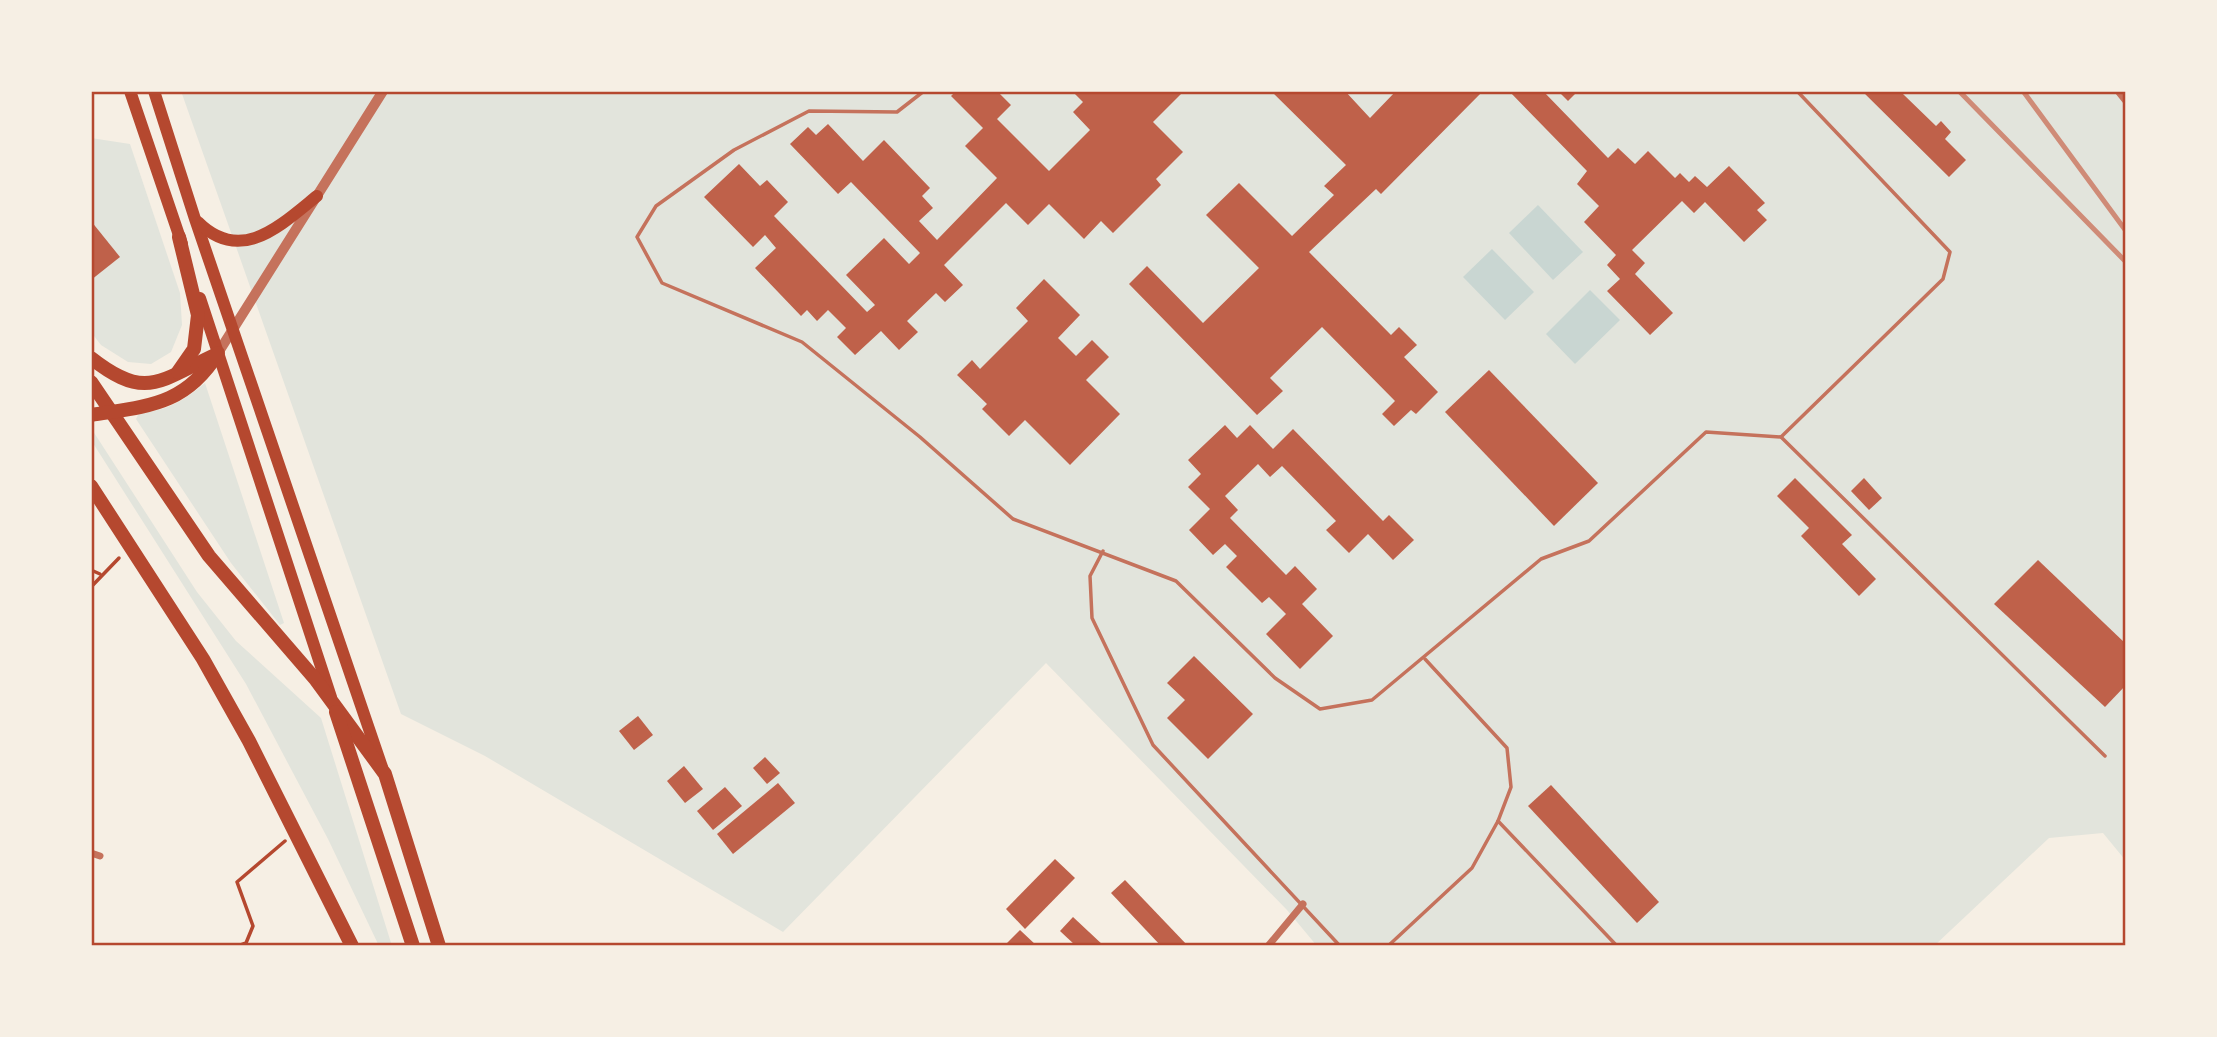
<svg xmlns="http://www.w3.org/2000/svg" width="2217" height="1037" viewBox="0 0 2217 1037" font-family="Roboto,sans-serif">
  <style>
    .green { fill: #e2e4dc }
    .water { fill: #c9d6d2 }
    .building { fill: #bf614a }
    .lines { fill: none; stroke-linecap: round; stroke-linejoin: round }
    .path { stroke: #b5482f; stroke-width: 3.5 }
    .service { stroke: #c5725c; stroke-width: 3.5 }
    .minor { stroke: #c5725c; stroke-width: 7 }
    .tertiary { stroke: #c5725c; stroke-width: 10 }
    .trunk { stroke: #b5482f; stroke-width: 12 }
    .motorway { stroke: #b5482f; stroke-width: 14 }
    .rail { stroke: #cf8b77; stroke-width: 5 }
    .neatline { fill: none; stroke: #b5482f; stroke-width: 2.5 }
  </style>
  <rect width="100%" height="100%" fill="#f6efe4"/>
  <g class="green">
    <polygon points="181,91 2126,91 2126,861 2103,833 2049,838 1934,946 1317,946 1287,910 1046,663 783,932 485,756 401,714"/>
    <polygon points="91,138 130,144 180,293 182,325 171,352 151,364 128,362 101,345 91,332"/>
    <path d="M205 383 284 623 280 625 231 563 136 419 139 413C167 411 183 401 205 383Z"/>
    <polygon points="91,428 197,592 236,641 321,718 392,946 379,946 328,839 246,684 91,440"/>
  </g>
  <g class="water">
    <polygon points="1538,205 1583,252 1553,280 1509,233"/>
    <polygon points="1492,249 1534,292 1505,320 1463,277"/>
    <polygon points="1590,290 1620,320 1575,364 1546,334"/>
  </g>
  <g class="building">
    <polygon points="956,91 997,91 1011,105 997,119 1049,171 1090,130 1073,112 1083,102 1072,91 1155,91 1158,94 1161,91 1184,91 1153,122 1183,152 1156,179 1161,185 1113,233 1101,221 1084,239 1049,204 1028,225 1006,203 944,265 963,285 945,302 936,293 907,321 918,332 899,350 881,331 855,355 837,337 846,328 828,310 817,321 807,310 801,316 755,268 776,248 765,235 753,247 704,197 739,164 760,186 767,180 788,202 774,216 867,312 875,305 846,275 884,238 909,264 920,253 851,182 838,194 790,144 808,127 816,135 828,124 863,161 884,140 930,188 922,196 933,208 919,221 937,240 997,178 965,146 983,128 951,96"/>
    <polygon points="1271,91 1345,91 1370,118 1396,91 1483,91 1381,194 1376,189 1309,252 1391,335 1399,327 1417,345 1404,357 1438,392 1416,414 1411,410 1394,426 1382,414 1395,401 1322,327 1270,378 1283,391 1257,415 1129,284 1147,266 1203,323 1259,268 1206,215 1239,183 1292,236 1334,195 1324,186 1346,165"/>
    <polygon points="1509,91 1543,91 1608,158 1618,148 1635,164 1648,151 1675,178 1680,173 1689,182 1695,176 1707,187 1729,166 1765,203 1757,210 1767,220 1744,242 1705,202 1694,213 1682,201 1632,250 1645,263 1635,274 1673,313 1650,335 1607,291 1620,279 1607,265 1616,255 1584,222 1599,206 1577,184 1587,171"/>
    <polygon points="1558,91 1578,91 1568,101"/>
    <polygon points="1862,91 1906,91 1903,94 1936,126 1941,121 1951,132 1945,139 1966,160 1949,177"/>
    <polygon points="91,221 120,257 91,280"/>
    <polygon points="1044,279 1080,315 1058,338 1076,356 1092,340 1109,357 1086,380 1120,414 1070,465 1025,420 1009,436 982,409 987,404 957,375 972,360 980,369 1028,321 1016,308"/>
    <polygon points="1489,370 1598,483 1554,526 1445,412"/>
    <polygon points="1225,425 1237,438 1250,425 1273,449 1293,429 1383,521 1389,515 1414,540 1393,560 1368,534 1349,553 1326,530 1336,521 1282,466 1270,477 1258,464 1225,496 1238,510 1230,518 1286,575 1295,566 1317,589 1302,604 1333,636 1300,669 1266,634 1286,614 1269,597 1262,603 1226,567 1237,556 1225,544 1213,555 1189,530 1210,509 1188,487 1201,474 1188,460"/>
    <polygon points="1795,478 1852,535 1842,544 1876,579 1859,596 1801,536 1809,528 1777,496"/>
    <polygon points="1864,478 1882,498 1869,510 1851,491"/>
    <polygon points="2038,560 2126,644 2126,685 2105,707 1994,604"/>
    <polygon points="1194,656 1253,714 1208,759 1167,718 1185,700 1167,683"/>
    <polygon points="638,716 653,735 634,750 619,731"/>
    <polygon points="765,757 780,773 767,784 753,768"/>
    <polygon points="684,766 703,789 685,803 667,781"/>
    <polygon points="778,783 795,803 733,854 717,834"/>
    <polygon points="1551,785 1659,902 1637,923 1528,806"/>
    <polygon points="725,787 742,806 713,830 697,811"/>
    <polygon points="1055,859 1075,878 1025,929 1006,909"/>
    <polygon points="1125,880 1188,946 1161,946 1111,893"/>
    <polygon points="1073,917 1104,946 1076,946 1060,931"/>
    <polygon points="1020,930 1037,946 1004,946"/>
  </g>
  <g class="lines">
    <g class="path">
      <polyline points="91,570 100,574"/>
      <polyline points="91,587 119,558"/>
      <polyline points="238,946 246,943 253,926 237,882 285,841"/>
    </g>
    <g class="service">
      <polyline points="924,91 897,112 809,111 734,150 656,206 637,237 662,283 802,342 920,437 1013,519 1176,581 1275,678 1320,709 1372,700 1541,559 1589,541 1706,432 1781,437 1943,279 1950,252 1797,91"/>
      <polyline points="1781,437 2105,756"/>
      <polyline points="1103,551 1090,576 1092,618 1153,745 1340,946"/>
      <polyline points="1498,821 1617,946"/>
      <polyline points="1388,946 1472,868 1498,821 1511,787 1507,748 1425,659"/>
    </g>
    <g class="minor">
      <polyline points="2118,91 2126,101"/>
      <polyline points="91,853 100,856"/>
      <polyline points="1268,946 1303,904"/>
    </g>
    <polyline class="tertiary" points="218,353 383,91"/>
    <g class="trunk">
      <polyline points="130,91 182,244"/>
      <polyline points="154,91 195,219 382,767"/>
      <path d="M198 222C241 265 281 225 317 196"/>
      <polyline points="200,298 331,697"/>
    </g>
    <g class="motorway">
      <path d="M91 358C147 402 160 380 217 354"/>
      <polyline points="178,372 194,349 198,315 179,237"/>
      <polyline points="91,382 209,556 316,680 385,774 439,946"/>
      <path d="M91 415C147 406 185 406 218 353"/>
      <polyline points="91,486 203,659 249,741 352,946"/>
      <polyline points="336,712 413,946"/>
    </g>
    <g class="rail">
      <polyline points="1959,91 2126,262"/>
      <polyline points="2023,91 2126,231"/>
    </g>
  </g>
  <rect width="2217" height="1037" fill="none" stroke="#f6efe4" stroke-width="186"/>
  <rect x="93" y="93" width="2031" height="851" class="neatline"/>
</svg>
